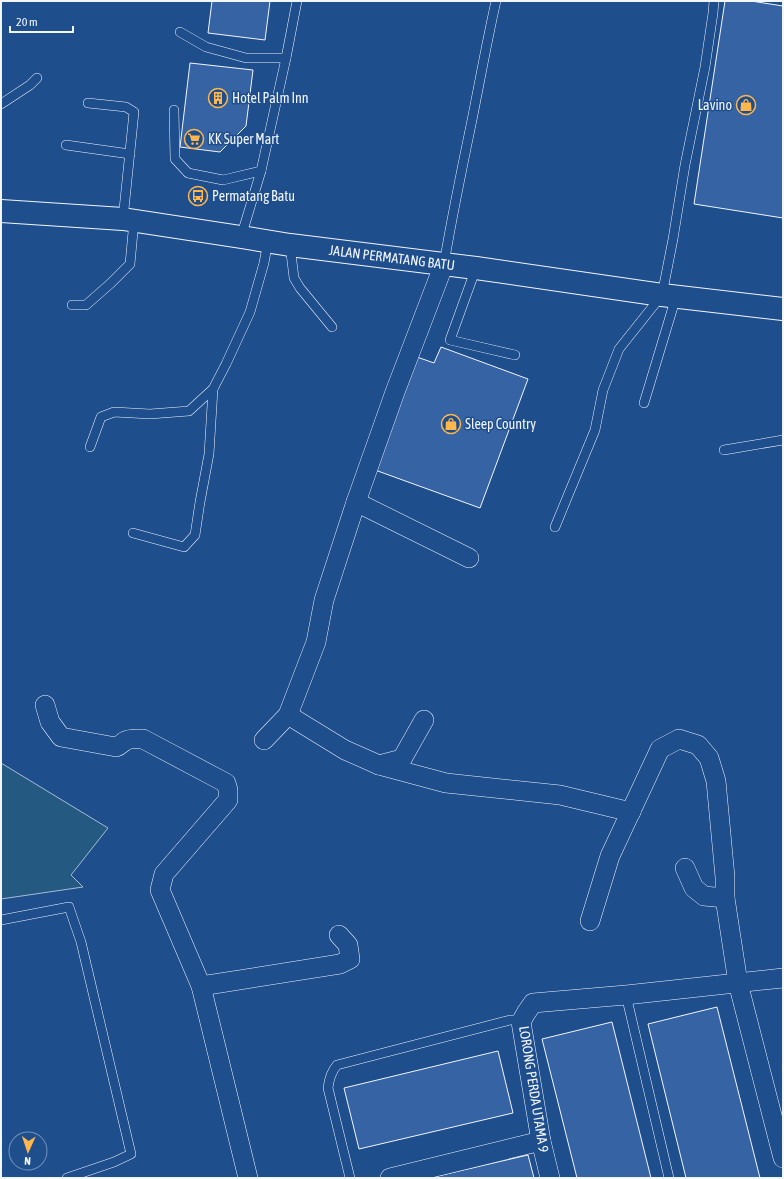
<svg xmlns="http://www.w3.org/2000/svg" width="784" height="1179" viewBox="0 0 784 1179" font-family="'Asap Condensed',sans-serif">
  <style>
    .green { fill: #245a82; stroke: #a8bbd7 }
    .building { fill: #3563a3; stroke: #f2f6ff }
    .lines { fill: none; stroke-linecap: round; stroke-linejoin: round }
    .lane-casing { stroke: #f2f6ff; stroke-width: 10 }
    .street-casing { stroke: #f2f6ff; stroke-width: 20 }
    .primary-casing { stroke: #f2f6ff; stroke-width: 24 }
    .lane { stroke: #1f4e8c; stroke-width: 9 }
    .street { stroke: #1f4e8c; stroke-width: 19 }
    .primary { stroke: #1f4e8c; stroke-width: 22 }
    .labels { text-anchor: middle; stroke-width: 3; stroke-linejoin: round; paint-order: stroke }
    .poi-label { font-size: 14px; fill: #f2f6ff; stroke: #1f4e8c; text-anchor: start }
    .street-label { font-size: 14px; fill: #f2f6ff; stroke: #1f4e8c }
  </style>
  <rect width="100%" height="100%" fill="#1f4e8c"/>
  <polygon class="green" points="1,763 108,828 71,875 83,887 1,899"/>
  <g class="building">
    <polygon points="212,1 270,1 265,40 208,33"/>
    <polygon points="725,1 751,1 783,6 783,218 694,204"/>
    <polygon points="190,63 253,70 246,126 220,152 180,147"/>
    <polygon points="441,347 528,379 480,508 375,470 417,357 434,363"/>
    <polygon points="717,1007 760,1178 686,1178 648,1024"/>
    <polygon points="612,1022 651,1178 577,1178 542,1039"/>
    <polygon points="498,1051 513,1113 359,1149 344,1088"/>
    <polygon points="528,1155 534,1178 429,1178"/>
  </g>
  <g class="lines">
    <g class="lane-casing">
      <g id="lane">
        <polyline points="180,32 206,47 246,58 286,58"/>
        <polyline points="88,103 126,107 134,112 123,219"/>
        <polyline points="1,104 30,85 37,78"/>
        <polyline points="174,110 175,159 188,173 223,180 261,171"/>
        <polyline points="66,145 130,154"/>
        <polyline points="241,237 261,171 286,58 297,1"/>
        <polyline points="290,245 294,278 300,288 332,327"/>
        <path d="M444 264C452 216 462 168 472 120 480 80 487 41 496 1"/>
        <polyline points="476,268 450,340 515,355"/>
        <polyline points="72,305 86,305 111,283 130,264 134,221"/>
        <polyline points="644,403 676,297"/>
        <polyline points="90,447 101,417 114,412 150,414 189,411 213,389 226,364 250,312 264,263 268,241"/>
        <polyline points="724,450 783,440"/>
        <polyline points="555,527 595,430 603,390 619,349 662,295 673,239 685,165 705,67 713,13 714,1"/>
        <polyline points="133,533 184,547 195,535 200,502 209,454 213,389"/>
        <polyline points="1,920 69,907 81,942 131,1154 114,1162 67,1178"/>
        <polyline points="626,995 669,1178"/>
        <path d="M350 1178 328 1088C329 1079 331 1072 337 1065L510 1020H517L521 1022"/>
      </g>
    </g>
    <g class="street-casing">
      <g id="street">
        <polyline points="356,502 469,558"/>
        <path d="M45 705 50 722 61 737 116 747C120 746 122 743 125 741 130 738 138 739 143 739L226 783 228 790V800L164 874 160 890 201 986 248 1178"/>
        <polyline points="288,715 345,750 379,765 446,783 560,795 631,812"/>
        <polyline points="264,740 288,715 316,642 324,600 356,502 395,392 444,264"/>
        <polyline points="379,765 402,759 424,720"/>
        <polyline points="685,868 694,888 704,896 725,898"/>
        <polyline points="590,921 610,856 660,749 679,739 698,745 709,758 716,781 725,877 725,898 738,983 783,1158"/>
        <polyline points="201,986 340,964 350,959 348,945 339,935"/>
        <polyline points="390,1178 541,1141"/>
        <polyline points="550,1178 541,1141 521,1022 526,1013 533,1003 626,995 783,978"/>
      </g>
    </g>
    <g class="primary-casing">
      <g id="primary">
        <path id="s1" d="M1 211 123 219 241 237 290 245 476 268 662 295 783 309"/>
      </g>
    </g>
    <use href="#lane" class="lane"/>
    <use href="#street" class="street"/>
    <use href="#primary" class="primary"/>
  </g>
  <defs>
    <g id="building-ring" transform="scale(1)"><circle r="9.5" fill="#1f4e8c" stroke="#ffb74d" stroke-width="1.5"/><path d="M-4-6H4V6H1V3H-1V6H-4ZM-2.5-4.3h1.7v1.8h-1.7ZM.8-4.3h1.7v1.8H.8ZM-2.5-1h1.7V.8h-1.7ZM.8-1h1.7V.8H.8Z" fill="#ffb74d"/></g>
    <g id="shop-ring" transform="scale(1)"><circle r="9.5" fill="#1f4e8c" stroke="#ffb74d" stroke-width="1.5"/><path d="M-5-2.5h2.3a2.7 3.5 0 0 1 5.4 0H5L5.5 6h-11ZM-1.5-2.5h3a1.5 2.3 0 0 0-3 0Z" fill="#ffb74d"/></g>
    <g id="supermarket-ring" transform="scale(1)"><circle r="9.5" fill="#1f4e8c" stroke="#ffb74d" stroke-width="1.5"/><path d="M-6-5.5h2.5l.6 2H6L4.5 2H-2.5L-4.4-4H-6ZM-1.5 3.2a1.3 1.3 0 1 0 .1 0ZM3 3.2a1.3 1.3 0 1 0 .1 0Z" fill="#ffb74d"/></g>
    <g id="bus-ring" transform="scale(1)"><circle r="9.5" fill="#1f4e8c" stroke="#ffb74d" stroke-width="1.5"/><path d="M-5-6H5V4H4V6H2V4H-2V6H-4V4H-5ZM-3.5-4V0h7V-4ZM-3.5 1.2v1.5H-2V1.2ZM2 1.2v1.5H3.5V1.2Z" fill="#ffb74d"/></g>
  </defs>
  <g fill-rule="evenodd">
    <use href="#building-ring" x="218" y="98"/>
    <use href="#shop-ring" x="746" y="105"/>
    <use href="#supermarket-ring" x="194" y="139"/>
    <use href="#bus-ring" x="198" y="196"/>
    <use href="#shop-ring" x="451" y="424"/>
  </g>
  <g class="labels">
    <g class="poi-label">
      <text x="232" y="103">Hotel Palm Inn</text>
      <text x="732" y="110" text-anchor="end">Lavino</text>
      <text x="208" y="144">KK Super Mart</text>
      <text x="212" y="201">Permatang Batu</text>
      <text x="465" y="429">Sleep Country</text>
    </g>
    <g class="street-label">
      <text dy="5" stroke="none"><textPath href="#s1" startOffset="394">JALAN PERMATANG BATU</textPath></text>
      <text transform="translate(534 1089) rotate(81)" y="5">LORONG PERDA UTAMA 9</text>
    </g>
  </g>
  <rect width="784" height="1179" fill="none" stroke="#f2f6ff" stroke-width="4"/>
  <g transform="translate(28 1151) rotate(183)"><circle r="19" fill="#1f4e8c" stroke="#7391ba"/>
  <path d="M0-3L7 15L0 10L-7 15Z" fill="#ffb74d"/>
  <text y="-6" font-size="11" font-weight="bold" text-anchor="middle" fill="#f2f6ff">N</text>
  </g>
  <path d="M10 26v6h63v-6" fill="none" stroke="#f2f6ff" stroke-width="2"/>
  <text x="16" y="26" font-size="12" fill="#f2f6ff" stroke="#1f4e8c" stroke-width="3" paint-order="stroke">20 m</text>
</svg>
